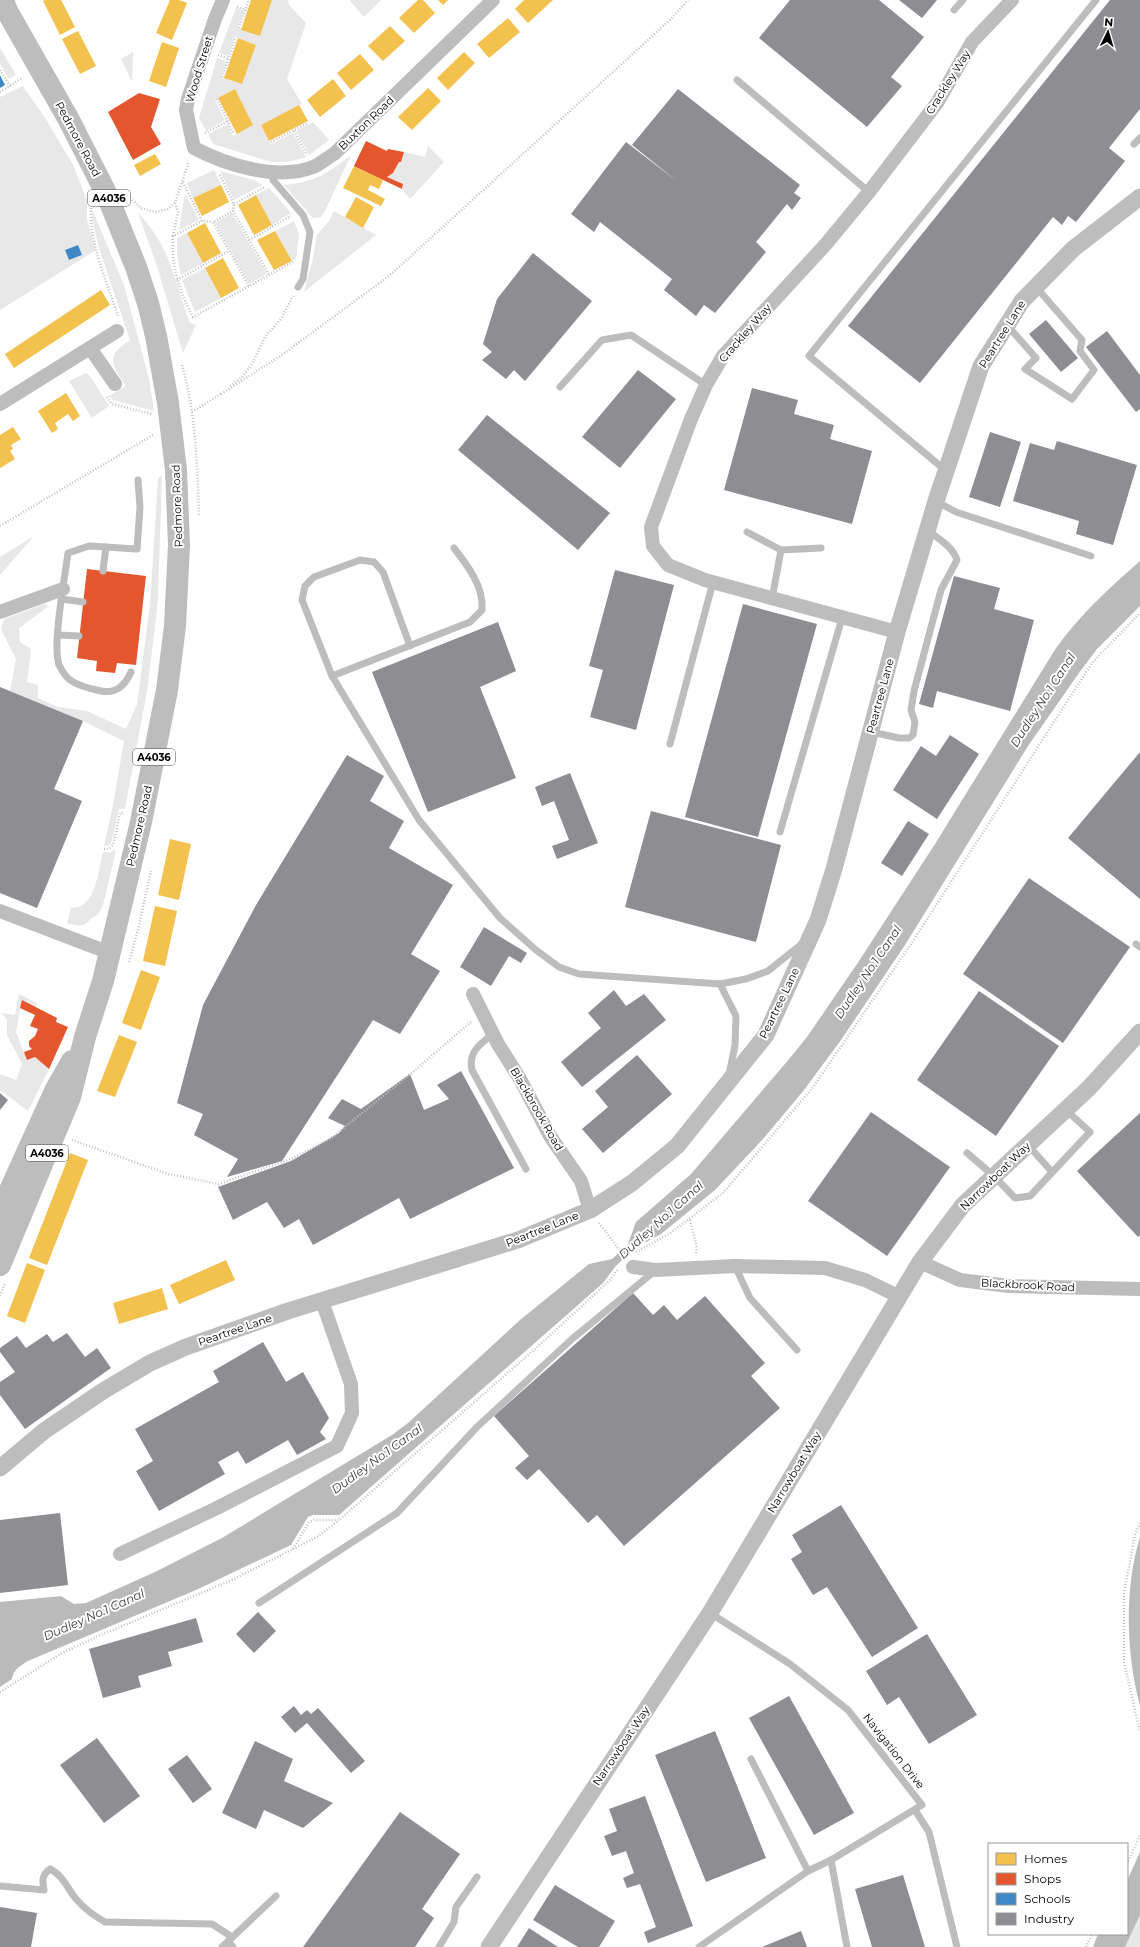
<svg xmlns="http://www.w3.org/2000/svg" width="1140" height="1947" viewBox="0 0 1140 1947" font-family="Montserrat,sans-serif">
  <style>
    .green { fill: #e8e8e8; fill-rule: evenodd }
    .water { fill: #bababa }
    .homes { fill: #f2c14e }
    .shops { fill: #e4572e }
    .schools { fill: #3f88c5 }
    .industry { fill: #8d8d92 }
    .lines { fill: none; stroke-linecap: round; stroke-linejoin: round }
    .path { stroke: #c2c2c2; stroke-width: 2.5; stroke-dasharray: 1 2; stroke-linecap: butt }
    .service { stroke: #bdbdbd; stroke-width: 7 }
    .minor { stroke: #bdbdbd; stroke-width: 14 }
    .tertiary { stroke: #bdbdbd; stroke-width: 17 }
    .trunk { stroke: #bdbdbd; stroke-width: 22 }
    .labels { text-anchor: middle; stroke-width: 4; stroke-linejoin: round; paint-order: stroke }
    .shield { fill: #fff; stroke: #4c4c4c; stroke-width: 1 }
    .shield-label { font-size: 10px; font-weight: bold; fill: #000 }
    .street-label { font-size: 11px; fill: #000; stroke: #fff }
    .water-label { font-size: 12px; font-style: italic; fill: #3d3d3d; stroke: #fff }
  </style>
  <rect width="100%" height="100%" fill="#fff"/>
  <g class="green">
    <polygon points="272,0 288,0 289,5 306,23 287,79 302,104 261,125 271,144 293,133 306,157 288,162 271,162 213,144 208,134 228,124 233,136 253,125 235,89 215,100 225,120 206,131 199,118 217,58 226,61 221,77 242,84 256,45 235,37 228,56 219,53 236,8 244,11 238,28 260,36"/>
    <polygon points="351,0 381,0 364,17 350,1"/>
    <polygon points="0,48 16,75 9,79 0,64"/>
    <polygon points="133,52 132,82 121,59"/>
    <path d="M23 86 47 121 73 165 87 200V220L96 250 0 310V97ZM78 245 81 256 69 260 65 250Z"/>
    <polygon points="313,122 329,140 309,155 296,131"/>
    <polygon points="428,146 444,162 410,199 402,189 403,184 387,177 393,173 399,162 401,162 404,152 425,157"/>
    <path d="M351 155 324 213 321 217 313 218 284 185C315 182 327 174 351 155Z"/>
    <polygon points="214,170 221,185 193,198 187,183"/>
    <polygon points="220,171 257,181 262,185 234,200"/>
    <polygon points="269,188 291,213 272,225 256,195"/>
    <polygon points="185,193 199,220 179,230"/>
    <path d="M92 209 124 285 149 379 154 411 113 400 109 396 126 386C112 364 104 357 130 340L99 248 92 219Z"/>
    <polygon points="334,211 376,235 304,292 313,258 317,235 329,221"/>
    <path d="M138 213C171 247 174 281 190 323L196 325 183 353 156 263Z"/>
    <polygon points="232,213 267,274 249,284 215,223"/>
    <polygon points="294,221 299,235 296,259 292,261 275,231"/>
    <polygon points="187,233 203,263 181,275 177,254 177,238"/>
    <polygon points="205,268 221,298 195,312 182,280"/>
    <polygon points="86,373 90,376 109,406 92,418 69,381"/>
    <polygon points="162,476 158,599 154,635 147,691 125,809 119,809 111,843 107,846 104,846 113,805 124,741 83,721 10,691 16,659 1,629 4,619 44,604 49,606 19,628 20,642 31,649 27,682 38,685 38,698 58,707 87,711 126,729 137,704 150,605 158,478"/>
    <polygon points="34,536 0,575 0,557"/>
    <path d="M116 850 103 905C100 912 98 916 90 919 84 929 76 925 67 923L71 908C96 909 98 871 103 852H110Z"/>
    <polygon points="19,994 37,1003 36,1007 22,1000 16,1032 27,1060 35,1057 49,1069 28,1111 0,1090 0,1074 16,1080 22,1064 7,1035 7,1019 1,1013 15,1015"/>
    <polygon points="1140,1915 1140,1947 1125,1947"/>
  </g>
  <g class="water">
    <path d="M1140 561V606L1097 649 1079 673 1028 746 905 945 841 1040 804 1090 763 1139 715 1190 661 1234 633 1249 615 1267 603 1283 339 1515H313L308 1517 291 1545 196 1590 28 1661C20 1666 13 1670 12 1679L0 1687V1602L61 1596 74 1604 86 1603 155 1572 222 1538 392 1435 408 1423 520 1320 589 1264 612 1259 628 1244 636 1222 691 1174 790 1058 807 1037 857 964 935 844 1056 648C1080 615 1109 588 1140 561Z"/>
    <path d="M1140 1537V1706C1126 1654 1124 1589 1140 1537Z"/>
    <polygon points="1140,1852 1140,1915 1125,1947 1093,1947 1098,1934 1127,1934 1127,1881"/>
  </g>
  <g class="homes">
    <polygon points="45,0 61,0 75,27 60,35 43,1"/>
    <polygon points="170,0 179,0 187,3 172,40 156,33"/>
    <polygon points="251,0 272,0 260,36 241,30"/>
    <polygon points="418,0 423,0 435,13 414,33 399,18"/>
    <polygon points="438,0 448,0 443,5"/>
    <polygon points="524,0 553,0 528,23 515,9"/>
    <polygon points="508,18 520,32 489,58 477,44"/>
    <polygon points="390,26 405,41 383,61 368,46"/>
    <polygon points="78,31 96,66 80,74 62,39"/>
    <polygon points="238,38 256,45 242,84 224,78"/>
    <polygon points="162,42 179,48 166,87 149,81"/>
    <polygon points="464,52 475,63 448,90 437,78"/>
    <polygon points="360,54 374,70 351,90 337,73"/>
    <polygon points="333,79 346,96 320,117 307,100"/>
    <polygon points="428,88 441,101 412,130 398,117"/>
    <polygon points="235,89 253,125 237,134 218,98"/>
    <polygon points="299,105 308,121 269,141 261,125"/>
    <polygon points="155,154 161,164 140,176 134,165"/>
    <polygon points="354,166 383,180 379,189 370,185 368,190 385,199 381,206 343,188"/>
    <polygon points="221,185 229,202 202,216 193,198"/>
    <polygon points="256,195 272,225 254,235 238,205"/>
    <polygon points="356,197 374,207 363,228 345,217"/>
    <polygon points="205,223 221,253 203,263 187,233"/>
    <polygon points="275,231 292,261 274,270 257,240"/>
    <polygon points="223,258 239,288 221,298 205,268"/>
    <polygon points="101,290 110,305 14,368 5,354"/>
    <polygon points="66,393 80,416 73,421 68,414 55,423 58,429 52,433 38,411"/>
    <polygon points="13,427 21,439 11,445 13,449 10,451 15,459 0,468 0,435"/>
    <polygon points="170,839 191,844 179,900 158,895"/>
    <polygon points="155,906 177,911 165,966 143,961"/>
    <polygon points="141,970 160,977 141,1030 122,1023"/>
    <polygon points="119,1035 137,1042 115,1097 97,1091"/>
    <polygon points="70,1153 88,1160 47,1265 29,1258"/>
    <polygon points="226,1260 235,1280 179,1304 170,1285"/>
    <polygon points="27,1263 45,1270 25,1323 7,1316"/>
    <polygon points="162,1288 168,1309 119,1324 113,1303"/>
  </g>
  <g class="shops">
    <polygon points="139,93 160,99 151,127 161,144 133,160 108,112"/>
    <polygon points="366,141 387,151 388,149 404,152 401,162 399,162 393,173 387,177 403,184 402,189 354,166"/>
    <polygon points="87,569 146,576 136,665 117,663 115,673 96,671 97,661 77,658"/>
    <polygon points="22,1000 57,1018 56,1022 68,1027 49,1069 35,1057 27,1060 24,1052 32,1049 29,1046 29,1041 35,1036 38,1029 30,1026 35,1015 20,1008"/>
  </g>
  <g class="schools">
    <polygon points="0,75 5,85 0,88"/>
    <polygon points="78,245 82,255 69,260 65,250"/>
  </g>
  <g class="industry">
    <polygon points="790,0 879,0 924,37 891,77 902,86 867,127 759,38"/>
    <polygon points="899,0 937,0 922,18"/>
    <polygon points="1110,0 1140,0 1140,109 1109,148 1125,161 1076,222 1068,216 1062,225 1053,217 920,383 848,326"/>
    <polygon points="678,89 800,185 794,193 801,198 792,210 787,204 756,242 766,252 715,313 704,305 696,316 664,290 672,279 600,222 594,232 571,214 626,142 678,182 632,145"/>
    <polygon points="533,253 592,301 525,381 514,370 506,379 482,360 492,352 483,344 497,299"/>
    <polygon points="1046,320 1078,358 1061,372 1029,334"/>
    <polygon points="1107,331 1140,375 1140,409 1136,412 1086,347"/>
    <polygon points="638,370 676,399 620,468 582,437"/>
    <polygon points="752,388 798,400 794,414 834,425 830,439 872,451 852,524 724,490"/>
    <polygon points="487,415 610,513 578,550 458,450"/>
    <polygon points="990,432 1021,442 1000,507 969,497"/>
    <polygon points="1057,441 1137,465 1113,545 1076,534 1079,521 1013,501 1030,443 1054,450"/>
    <polygon points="615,570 674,585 636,730 590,717 603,670 589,666"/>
    <polygon points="954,576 1000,588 994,609 1034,620 1010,711 937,691 933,708 919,704"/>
    <polygon points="743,604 817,624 758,837 685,817"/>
    <polygon points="498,622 516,671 480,687 516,778 428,812 372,672"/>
    <polygon points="0,687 83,721 54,789 82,801 37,908 0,893"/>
    <polygon points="950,735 979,754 937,819 893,790 921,746 936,756"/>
    <polygon points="1140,752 1140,899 1068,838"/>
    <polygon points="347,755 384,776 370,801 404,821 389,848 453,885 411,954 440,971 400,1034 373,1020 282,1161 227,1177 238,1159 194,1135 203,1114 177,1103 203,1005 256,905"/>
    <polygon points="570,773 598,843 557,859 552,846 569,840 554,801 542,806 535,787"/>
    <polygon points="651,811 781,845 756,942 625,907"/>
    <polygon points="908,821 929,834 902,876 881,863"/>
    <polygon points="1029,878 1130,947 1063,1043 963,974"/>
    <polygon points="484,927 527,953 521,963 509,956 491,986 460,967"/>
    <polygon points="614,990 626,1006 644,994 666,1020 582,1087 561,1062 601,1028 588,1013"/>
    <polygon points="979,991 1059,1046 996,1136 917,1080"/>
    <polygon points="637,1055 672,1094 603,1153 582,1129 608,1107 595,1091"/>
    <polygon points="461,1071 514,1168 410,1219 399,1198 313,1245 299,1219 284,1228 267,1202 233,1220 218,1187 291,1161 339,1133 345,1126 328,1118 342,1099 361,1109 410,1074 424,1110 449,1099 437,1085"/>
    <polygon points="0,1093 8,1100 0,1110"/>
    <polygon points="871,1112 950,1167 887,1256 808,1201"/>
    <polygon points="1140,1113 1140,1235 1138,1237 1077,1171"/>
    <polygon points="633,1293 653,1315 664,1305 677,1320 705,1296 765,1363 751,1376 780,1408 624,1546 597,1515 588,1523 539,1469 527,1480 515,1468 529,1456 494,1416"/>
    <polygon points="67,1333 85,1357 97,1348 111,1368 25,1429 0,1395 0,1382 15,1372 0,1352 0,1348 17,1336 26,1348 47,1334 53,1342"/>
    <polygon points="263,1342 286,1382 303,1372 329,1418 320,1432 326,1439 297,1455 288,1440 246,1464 238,1451 218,1462 225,1474 159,1511 136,1471 153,1461 135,1429 219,1382 213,1371"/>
    <polygon points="841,1505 918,1628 872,1657 827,1587 813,1595 791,1559 802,1552 792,1535"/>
    <polygon points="60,1513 68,1585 0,1593 0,1520"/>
    <polygon points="258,1612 276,1631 254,1653 236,1634"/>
    <polygon points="196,1618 203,1642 168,1652 172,1666 138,1676 141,1687 103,1698 89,1649"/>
    <polygon points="927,1634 977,1715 929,1744 899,1697 887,1705 866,1671"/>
    <polygon points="789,1696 854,1813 814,1835 749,1718"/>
    <polygon points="294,1706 301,1715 307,1710 311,1714 318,1708 365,1761 351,1773 307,1723 295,1733 281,1717"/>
    <polygon points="715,1731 766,1858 706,1882 655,1755"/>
    <polygon points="97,1738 140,1796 104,1823 60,1765"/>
    <polygon points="255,1741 293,1759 284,1781 333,1803 303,1828 264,1810 256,1829 222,1813"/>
    <polygon points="187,1755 212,1789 193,1803 168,1769"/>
    <polygon points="645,1796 693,1926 648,1943 644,1932 656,1927 640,1884 627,1888 623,1878 634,1873 626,1851 612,1856 604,1836 617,1831 609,1809"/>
    <polygon points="400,1812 460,1854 422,1909 434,1918 415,1947 303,1947"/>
    <polygon points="903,1875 925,1947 872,1947 855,1889"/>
    <polygon points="555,1885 615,1921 599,1947 578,1947 533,1920"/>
    <polygon points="0,1907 37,1913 31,1947 0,1947"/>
    <polygon points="529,1928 558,1947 517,1947"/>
    <polygon points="801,1931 807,1947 762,1947"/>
  </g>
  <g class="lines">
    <g class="path">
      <polyline points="237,7 246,10"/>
      <polyline points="239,28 249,0"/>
      <polyline points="218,55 229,59"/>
      <polyline points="0,70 10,86"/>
      <polyline points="222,77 236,38"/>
      <polyline points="0,92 22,78"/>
      <polyline points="217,99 234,134"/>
      <polyline points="294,131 307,155"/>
      <polyline points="205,133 228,121"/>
      <polyline points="271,142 308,123"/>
      <polyline points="220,175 234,204 233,211"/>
      <polyline points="183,182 202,221 213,222"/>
      <polyline points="130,198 141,208 155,212 168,209 175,203 189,161"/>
      <polyline points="175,203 178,212 173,236 202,221"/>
      <polyline points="234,204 265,187"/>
      <path d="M91 208C88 239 108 285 118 316"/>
      <path d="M173 236C171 266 179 291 193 317L293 262"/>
      <polyline points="249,240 291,216"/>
      <polyline points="177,280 229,251"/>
      <polyline points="249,286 213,222 233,211 269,275"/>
      <path d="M182 365C196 414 197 464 199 515"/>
      <polyline points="230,386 241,378 252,364 265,337 281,319 293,296"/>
      <polyline points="221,394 279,357 389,276 671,19 688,0"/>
      <polyline points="107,397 112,404 152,414"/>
      <polyline points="192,412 222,393"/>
      <polyline points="0,526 153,435"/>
      <polyline points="104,849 109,849 113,845 120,813 124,813"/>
      <polyline points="129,962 138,930 151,871"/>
      <polyline points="72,1140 168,1174 219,1184 291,1159 330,1139 408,1076 471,1022"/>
      <polyline points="690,1220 697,1248 696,1254"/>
      <polyline points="599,1223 624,1256"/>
      <polyline points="636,1252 669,1234 723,1193 814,1086 911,944 1092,663 1140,613"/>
      <polyline points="0,1296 5,1283"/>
      <polyline points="1140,1523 1135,1535 1124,1592 1124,1662 1140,1732"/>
      <polyline points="293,1549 317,1537 338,1521"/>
      <polyline points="0,1692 62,1653 101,1635 232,1580 293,1549 309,1522 314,1520 339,1520 534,1350 610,1280 618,1269"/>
      <polyline points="1127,1864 1140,1835"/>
      <polyline points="1086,1947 1092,1934"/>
    </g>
    <g class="service">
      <polyline points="954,10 963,0"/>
      <polyline points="737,80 869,192"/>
      <polyline points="1134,144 1140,138"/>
      <polyline points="272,173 273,180 303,215 310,232 303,279 298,287"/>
      <polyline points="1007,325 1036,358 1025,369 1072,399 1094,370 1080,351 1082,340 1036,287"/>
      <polyline points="560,387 602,340 631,335 706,385"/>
      <polyline points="945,470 809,356 1096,0"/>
      <polyline points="936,501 956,512 1091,556"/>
      <polyline points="747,532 781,550 772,599"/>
      <polyline points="781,550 821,548"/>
      <polyline points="103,571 106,547"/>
      <polyline points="62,599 83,602"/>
      <polyline points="58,635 79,636"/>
      <polyline points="410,646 383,572 374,562 360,560 314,577 305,586 302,600 332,676 419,820 500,918 536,950 559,967 579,974 720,984 746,979 768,971 803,943"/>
      <path d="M131 672C125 685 117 694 101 691 91 689 78 686 70 680 66 677 61 669 59 665 52 645 65 577 68 553L89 546 137 549 140 507 138 480"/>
      <path d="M332 676 470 622 482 610C484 587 468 566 454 548"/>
      <path d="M871 732 899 738H909L913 735 915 722 911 710 914 691 941 590 957 560C953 547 938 538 927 530"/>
      <polyline points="670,744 713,582"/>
      <polyline points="780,832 842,618"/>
      <polyline points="1136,944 1140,947"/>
      <polyline points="720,984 736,1016 735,1045 729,1075"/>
      <path d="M493 1034C480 1044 468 1052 472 1070L526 1169"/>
      <polyline points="1028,1145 1052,1172"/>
      <polyline points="967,1153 994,1176 1015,1198 1030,1196 1090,1132 1066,1110"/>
      <polyline points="735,1266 750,1298 797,1350"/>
      <polyline points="259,1603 397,1513 477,1427 572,1339 656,1270"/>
      <polyline points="751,1759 808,1871"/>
      <polyline points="915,1810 929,1832 957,1947"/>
      <polyline points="831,1860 847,1947"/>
      <path d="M0 1886 44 1890C42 1880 42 1875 50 1869 63 1875 68 1890 77 1900 85 1909 94 1916 105 1922L212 1924 232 1937"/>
      <polyline points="228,1941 233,1947"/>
      <polyline points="222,1947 276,1896"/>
      <polyline points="439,1947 454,1922 456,1907 477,1877"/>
      <polyline points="699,1947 808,1871 831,1860 922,1805 848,1710 790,1664 710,1613"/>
    </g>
    <g class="minor">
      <path d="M223 0 215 19 188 99 186 110 194 148C226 165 277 181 313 167 320 164 327 158 334 154L493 0"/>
      <polyline points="90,348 115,384"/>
      <polyline points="0,404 117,331"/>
      <polyline points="0,612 63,589"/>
      <polyline points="897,632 705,580 668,565 653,546 651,527 691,419 706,385 723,356 826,244 869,192 937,103 972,42 1012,0"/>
      <polyline points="0,911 110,953"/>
      <polyline points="473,994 498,1044 520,1079 550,1136 581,1181 590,1210"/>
      <polyline points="0,1229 18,1222"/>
      <polyline points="920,1262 960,1280 1009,1286 1140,1289"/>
      <polyline points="633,1267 656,1270 735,1266 825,1268 865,1280 898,1296"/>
      <polyline points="120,1554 217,1508 337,1446 352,1413 351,1384 322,1301"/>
    </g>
    <g class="tertiary">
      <polyline points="0,1468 44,1431 103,1391 150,1363 186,1347 288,1311 518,1240 590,1210 632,1183 677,1146 766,1035 818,920 834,869 897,632 936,501 981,366 1022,301 1073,249 1140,197"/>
      <polyline points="489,1947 710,1613 920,1262 963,1205 1089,1088 1140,1032"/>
    </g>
    <g class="trunk">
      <polyline points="0,1212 55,1091 72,1061"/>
      <polyline points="0,1265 70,1097 85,1037 103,981 141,822 167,690 175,626 179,545 176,470 168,403 156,336 148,303 136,267 107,195 69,120 7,11 3,0"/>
    </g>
  </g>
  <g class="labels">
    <g class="shield">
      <rect x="88" y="190" width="42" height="16" rx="3"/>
      <rect x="133" y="749" width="42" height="16" rx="3"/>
      <rect x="26" y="1145" width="42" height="16" rx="3"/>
    </g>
    <g class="shield-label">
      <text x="109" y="202">A4036</text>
      <text x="154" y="761">A4036</text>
      <text x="47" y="1157">A4036</text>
    </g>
    <g class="street-label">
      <text transform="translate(199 69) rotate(-73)" y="4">Wood Street</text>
      <text transform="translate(948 82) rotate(-58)" y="4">Crackley Way</text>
      <text transform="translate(366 123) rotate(-44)" y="4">Buxton Road</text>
      <text transform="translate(78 139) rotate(62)" y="4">Pedmore Road</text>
      <text transform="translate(745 333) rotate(-49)" y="4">Crackley Way</text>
      <text transform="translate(1002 334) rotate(-58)" y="4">Peartree Lane</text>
      <text transform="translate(177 506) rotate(-92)" y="4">Pedmore Road</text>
      <text transform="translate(880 696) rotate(-75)" y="4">Peartree Lane</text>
      <text transform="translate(139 826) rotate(-77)" y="4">Pedmore Road</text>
      <text transform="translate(779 1003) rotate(-64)" y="4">Peartree Lane</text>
      <text transform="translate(537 1109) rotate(60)" y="4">Blackbrook Road</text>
      <text transform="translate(995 1176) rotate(-44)" y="4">Narrowboat Way</text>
      <text transform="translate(542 1229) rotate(-22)" y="4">Peartree Lane</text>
      <text transform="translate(1028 1285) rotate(3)" y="4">Blackbrook Road</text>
      <text transform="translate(235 1330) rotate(-19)" y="4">Peartree Lane</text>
      <text transform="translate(794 1472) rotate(-59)" y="4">Narrowboat Way</text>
      <text transform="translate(621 1746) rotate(-56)" y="4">Narrowboat Way</text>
      <text transform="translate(894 1751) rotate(52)" y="4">Navigation Drive</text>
    </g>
    <g class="water-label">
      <text transform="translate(1043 700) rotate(-57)" y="4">Dudley No.1 Canal</text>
      <text transform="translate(868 972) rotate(-56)" y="4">Dudley No.1 Canal</text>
      <text transform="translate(661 1220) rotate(-42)" y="4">Dudley No.1 Canal</text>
      <text transform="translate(377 1459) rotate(-36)" y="4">Dudley No.1 Canal</text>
      <text transform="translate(94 1615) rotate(-24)" y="4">Dudley No.1 Canal</text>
    </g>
  </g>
  <rect x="988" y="1843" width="140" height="92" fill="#ffffff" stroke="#999999"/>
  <rect x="996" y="1853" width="20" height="12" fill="#f2c14e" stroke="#999999"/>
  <text x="1024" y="1863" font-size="12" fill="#000000">Homes</text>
  <rect x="996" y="1873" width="20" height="12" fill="#e4572e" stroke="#999999"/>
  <text x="1024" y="1883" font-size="12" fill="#000000">Shops</text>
  <rect x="996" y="1893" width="20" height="12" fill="#3f88c5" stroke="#999999"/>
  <text x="1024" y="1903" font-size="12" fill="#000000">Schools</text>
  <rect x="996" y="1913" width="20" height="12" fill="#8d8d92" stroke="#999999"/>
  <text x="1024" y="1923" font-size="12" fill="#000000">Industry</text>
  <g transform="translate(1108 32) rotate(5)" stroke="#ffffff" stroke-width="3" paint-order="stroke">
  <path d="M0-3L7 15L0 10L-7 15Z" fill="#000000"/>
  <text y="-6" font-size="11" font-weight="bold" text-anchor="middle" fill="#000000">N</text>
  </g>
</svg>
